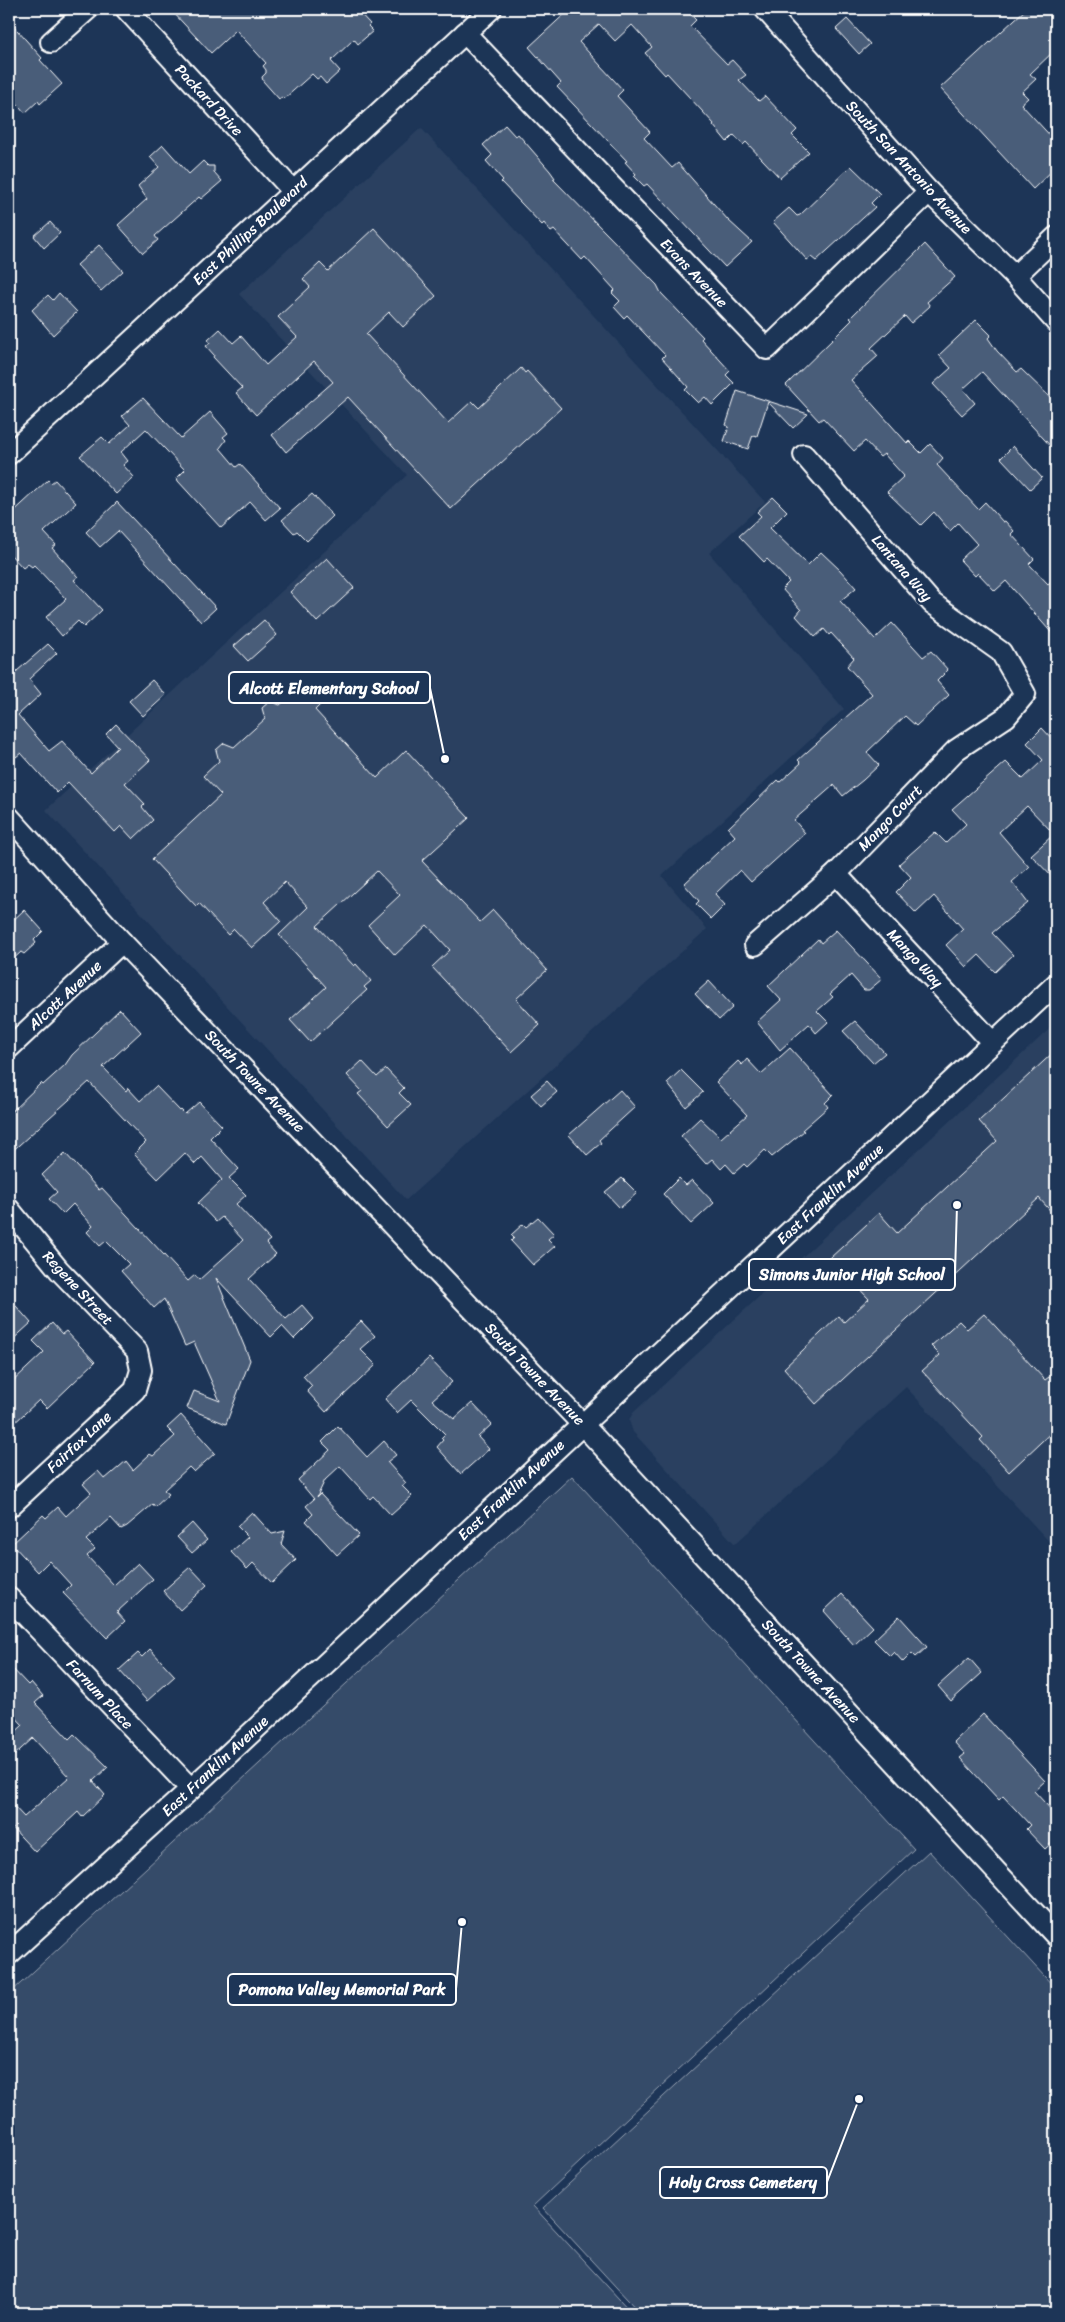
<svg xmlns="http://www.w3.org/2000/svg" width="1065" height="2322" viewBox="0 0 1065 2322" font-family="Sriracha,sans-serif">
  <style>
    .built { fill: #2a4161 }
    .green { fill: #364b69; stroke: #9aa5b4 }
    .building { fill: #4a5d79; stroke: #fff }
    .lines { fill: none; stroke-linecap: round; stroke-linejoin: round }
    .minor-casing { stroke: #fff; stroke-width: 24 }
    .minor { stroke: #1d3557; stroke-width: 20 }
    .labels { text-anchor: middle; stroke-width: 5; stroke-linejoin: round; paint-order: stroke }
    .street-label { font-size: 15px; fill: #fff; stroke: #1d3557 }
    .leader { fill: none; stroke: #fff; stroke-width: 2 }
    .callout-dot { fill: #fff; stroke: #1d3557; stroke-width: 2 }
    .callout { fill: #1d3557; stroke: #fff; stroke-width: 2 }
    .callout-label { font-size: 16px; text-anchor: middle; font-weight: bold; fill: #fff }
  </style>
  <rect width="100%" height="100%" fill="#1d3557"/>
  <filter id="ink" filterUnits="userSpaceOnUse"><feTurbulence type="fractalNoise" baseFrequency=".02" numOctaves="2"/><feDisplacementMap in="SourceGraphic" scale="10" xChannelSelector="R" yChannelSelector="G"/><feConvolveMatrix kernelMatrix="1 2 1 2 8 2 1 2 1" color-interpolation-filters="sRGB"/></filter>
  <g filter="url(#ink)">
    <g class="built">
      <polygon points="421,128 765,502 709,553 844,709 662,876 707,929 406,1200 46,810 407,475 239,294"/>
      <polygon points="1056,1023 1056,1549 906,1387 735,1544 633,1432 629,1420 633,1413"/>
    </g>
    <g class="green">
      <polygon points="572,1476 914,1849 533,2206 632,2313 9,2313 9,1994"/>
      <polygon points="929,1851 1056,1989 1056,2313 640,2313 543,2208"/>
    </g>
    <g class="building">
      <polygon points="170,9 356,9 370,24 368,26 373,31 358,44 354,39 331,61 340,71 326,84 320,77 317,79 312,74 284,99 282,97 279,99 263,81 262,77 266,73 266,70 263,66 266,63 236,30 211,53"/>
      <polygon points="570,9 685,9 696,20 690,26 727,64 732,60 746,75 739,80 759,101 765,96 797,130 792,135 809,152 780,178 746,142 743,145 734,135 727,142 713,125 714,124 667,73 665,75 645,53 652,47 632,25 615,41 599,24 579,42 623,90 617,96 650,132 644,138 672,168 678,163 728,220 752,242 725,267 647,184 644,186 634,176 636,174 625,162 627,161 557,87 561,83 529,47"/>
      <polygon points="1026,9 1056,9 1056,49 1030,74 1036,79 1022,92 1028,98 1021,104 1056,142 1056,167 1033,189 940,88"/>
      <polygon points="847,19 870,44 859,54 836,29"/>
      <polygon points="9,21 42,58 40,60 62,84 40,104 38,101 25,113 9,94"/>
      <polygon points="505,125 515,136 518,134 550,171 555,178 553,179 657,285 661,293 703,337 701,339 730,371 726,375 734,383 712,405 705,397 698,403 685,390 688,387 662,358 665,355 627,315 624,318 614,307 620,301 612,293 615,290 585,257 582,260 554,230 551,232 544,223 542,225 501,182 503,180 486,161 492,155 483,145"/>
      <polygon points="163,145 189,174 203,161 208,166 214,166 214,172 222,181 201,199 199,197 155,236 158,240 143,253 118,225 147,199 138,186 159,167 150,157"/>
      <polygon points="851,166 880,194 871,203 875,207 816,261 811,257 807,260 773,222 789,208 797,216 800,215"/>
      <polygon points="50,222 60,233 44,248 34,236"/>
      <polygon points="374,228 436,296 403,327 389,312 366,334 448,423 472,401 479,408 521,368 525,373 527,371 561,408 451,509 348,397 286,452 272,435 333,382 314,361 256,415 236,393 242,388 213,357 214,355 206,346 210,343 208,340 220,329 233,343 241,336 266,365 297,337 278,317 310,287 303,279 320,263 328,271"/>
      <polygon points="925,244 955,277 927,302 930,306 911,323 905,316 871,348 878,356 851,380 907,443 909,441 921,453 930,444 943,458 937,465 978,509 985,502 1003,522 1005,521 1014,531 1011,534 1034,559 1029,564 1048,584 1056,577 1056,638 1006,581 995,591 978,573 975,576 960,560 977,544 958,523 950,531 934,512 921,525 887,492 904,476 884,454 880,457 865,441 854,451 823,418 819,421 786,385 834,338 852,320 850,318"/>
      <polygon points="99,245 123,271 101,291 77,265"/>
      <polygon points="59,293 77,312 53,335 32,310 48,295 53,300"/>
      <polygon points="976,320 991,335 988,338 997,351 1017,372 1021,369 1054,401 1050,404 1056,411 1056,452 982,372 963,389 975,403 962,415 933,384 951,368 939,355"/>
      <polygon points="737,391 768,401 808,414 793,428 768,402 757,436 753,435 748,449 724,441 729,427 726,425"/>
      <polygon points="143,398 181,438 210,412 228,433 223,437 226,440 220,448 236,467 240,464 280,508 266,520 250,502 221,528 178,481 177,478 185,470 146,429 121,452 128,461 123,465 134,477 116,494 80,456 102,437 109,444 130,425 122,416"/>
      <polygon points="1013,446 1042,478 1030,489 1001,458"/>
      <polygon points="48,480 51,483 55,480 76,503 44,532 56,545 52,548 78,577 74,580 102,610 84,627 78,621 62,636 46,617 66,599 34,565 32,567 28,564 23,568 9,553 9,516"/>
      <polygon points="312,494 333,516 307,541 297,531 294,533 282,520"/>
      <polygon points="773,497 787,511 770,528 808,565 821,552 840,570 856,588 840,601 875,639 892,623 923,657 931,651 948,670 937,681 949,695 916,726 905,716 867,752 879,765 863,780 843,796 834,785 794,820 805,833 751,882 740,870 715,894 725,905 711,919 696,904 699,901 684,884 735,836 728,828 778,780 780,782 801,763 798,760 872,694 847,666 854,658 831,633 829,635 824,629 815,637 796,616 801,610 782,589 789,582 767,559 764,562 739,536 761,516 757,512"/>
      <polygon points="117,502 216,608 201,622 118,531 100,547 86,532"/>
      <polygon points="327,558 354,588 317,622 290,592"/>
      <polygon points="264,620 277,635 248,661 234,646"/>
      <polygon points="48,644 57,653 29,679 41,694 18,715 49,751 62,741 91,773 118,747 106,734 116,724 150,760 125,783 145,804 142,807 153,820 133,839 121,826 115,832 68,782 57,793 21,753 16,757 9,749 9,678"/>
      <polygon points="152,680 166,695 143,716 129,701"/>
      <polygon points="305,683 323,702 315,710 377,778 406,750 469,818 422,861 480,922 493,910 547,970 516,999 540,1025 511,1052 432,967 450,950 427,925 395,955 368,925 400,895 377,871 317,926 354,966 356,964 371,981 364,987 367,990 310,1042 290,1020 326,987 279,935 308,907 285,882 264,902 281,921 252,948 234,929 228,935 199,903 196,906 152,859 221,795 203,776 219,761 216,750 224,743 234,747 265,719 262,708 270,701 280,705"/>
      <polygon points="1042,728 1056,743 1056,881 1031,855 1054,834 1027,806 999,832 1029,867 1012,882 1028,903 992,933 1013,955 995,972 979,955 966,967 946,945 963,929 934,896 916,913 896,892 911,877 899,864 935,832 946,843 966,824 952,809 1006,762 1023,779 1043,760 1027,743"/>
      <polygon points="24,910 43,931 34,940 36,943 24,954 21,952 9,963 9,924"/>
      <polygon points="836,930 882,979 869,990 864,990 851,975 830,994 833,997 817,1011 828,1022 816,1033 809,1024 780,1050 757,1022 781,1000 768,986 818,939 821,943"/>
      <polygon points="709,981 733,1007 719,1020 695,994"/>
      <polygon points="120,1009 141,1032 103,1067 126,1091 128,1088 140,1101 156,1086 180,1111 181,1110 185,1114 199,1102 222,1126 210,1138 239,1169 229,1178 246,1195 236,1204 270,1240 266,1243 276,1254 249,1279 286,1319 302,1305 314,1319 294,1339 282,1326 271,1337 216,1278 250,1360 226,1424 187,1408 194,1391 220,1401 194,1342 185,1346 164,1299 154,1308 121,1271 129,1264 106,1241 100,1246 87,1232 93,1226 73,1204 63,1214 49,1199 57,1192 42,1175 65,1153 99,1190 102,1188 188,1281 195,1275 199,1280 243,1240 222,1217 216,1222 198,1203 222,1180 202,1157 195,1164 185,1153 158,1179 134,1154 146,1142 89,1082 9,1154 9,1114 41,1083 43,1085 65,1065 72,1055"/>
      <polygon points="855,1021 885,1053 873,1063 843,1031"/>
      <polygon points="790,1048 833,1095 825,1103 828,1107 802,1130 804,1131 772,1157 765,1150 747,1167 744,1164 734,1173 726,1164 721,1169 712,1159 706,1164 681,1136 700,1118 721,1138 747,1115 716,1082 738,1061 742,1065 747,1059 761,1074"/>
      <polygon points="1056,1050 1056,1217 1039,1198 816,1404 784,1368 839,1316 844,1322 869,1299 830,1258 879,1213 897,1233 997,1141 979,1121"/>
      <polygon points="362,1061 377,1077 386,1069 404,1088 399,1093 411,1105 388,1126 358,1094 362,1091 347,1075"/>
      <polygon points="681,1070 703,1092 686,1107 667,1083"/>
      <polygon points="547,1081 557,1092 541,1106 531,1095"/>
      <polygon points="620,1090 635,1107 599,1140 601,1143 587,1155 569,1135"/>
      <polygon points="622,1178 637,1193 620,1208 605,1192"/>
      <polygon points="679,1178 686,1185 692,1180 714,1203 691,1224 663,1194"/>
      <polygon points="538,1217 554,1234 548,1239 555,1246 533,1265 511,1241 514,1238 511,1235 523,1224 526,1227"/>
      <polygon points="9,1298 31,1323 9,1343"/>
      <polygon points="984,1314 1045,1380 1049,1377 1056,1385 1056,1428 1009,1472 980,1440 983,1437 922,1371 940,1355 931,1346 959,1321 967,1329"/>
      <polygon points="361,1321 375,1336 360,1349 376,1365 326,1412 307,1391 312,1386 303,1376"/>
      <polygon points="52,1323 62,1334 66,1331 95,1362 47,1408 39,1400 9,1428 9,1385 44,1352 33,1341"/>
      <polygon points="429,1358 452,1382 432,1400 454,1419 472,1403 492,1424 478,1437 489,1449 461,1474 437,1447 443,1440 441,1438 445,1434 411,1400 397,1413 385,1399"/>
      <polygon points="181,1415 215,1453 194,1472 189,1467 164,1490 169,1494 155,1507 153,1504 127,1526 121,1529 111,1518 86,1540 95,1549 87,1556 114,1585 138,1563 153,1579 117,1612 125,1621 107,1638 63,1593 71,1585 49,1561 38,1572 12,1544 43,1515 46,1518 58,1507 66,1516 91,1493 83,1484 98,1471 105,1479 126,1461 133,1470 150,1454 153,1456 175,1436 167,1428"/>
      <polygon points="338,1426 367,1457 384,1441 396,1455 387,1462 406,1483 402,1486 412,1496 391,1515 373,1496 370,1499 340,1466 325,1480 317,1497 320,1494 359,1535 337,1555 306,1521 313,1514 306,1506 314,1499 298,1480 330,1450 322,1442"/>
      <polygon points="252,1512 272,1534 285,1531 281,1544 296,1560 272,1583 253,1563 247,1569 231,1552 248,1537 237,1526"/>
      <polygon points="192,1523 207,1540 192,1553 177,1537"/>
      <polygon points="190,1567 207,1585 180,1610 163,1591"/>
      <polygon points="842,1594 873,1627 854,1645 824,1611"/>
      <polygon points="899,1616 927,1647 916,1657 912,1653 903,1662 894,1652 890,1656 874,1640"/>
      <polygon points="150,1649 175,1676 147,1701 119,1670 138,1653 142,1657"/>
      <polygon points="969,1658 982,1673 951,1701 938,1686"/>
      <polygon points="9,1665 28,1685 31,1682 43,1696 35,1703 69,1739 74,1734 108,1767 93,1781 105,1795 82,1817 78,1812 35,1852 9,1824 9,1801 24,1817 69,1777 33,1738 9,1760 9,1738 23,1725 9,1710"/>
      <polygon points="983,1714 1045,1781 1034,1791 1056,1815 1056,1839 1045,1849 1026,1829 1030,1825 1003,1796 999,1800 960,1758 965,1754 954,1742"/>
    </g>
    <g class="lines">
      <g class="minor-casing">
        <g id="minor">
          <polyline points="126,9 293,191"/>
          <polyline points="765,9 929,192 1015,276 1056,322"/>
          <polyline points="465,33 767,349 929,192"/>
          <polyline points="51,42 88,9"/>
          <polyline points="1015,276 1056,237"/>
          <polyline points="9,454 491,9"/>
          <polyline points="9,817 122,942 582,1424 1056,1936"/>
          <polyline points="836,874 993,1043"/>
          <polyline points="755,945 836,874 956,750 1006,717 1025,694 1001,652 932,603 804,455"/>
          <polyline points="9,1048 122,942"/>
          <polyline points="9,1209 59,1270 137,1351 141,1370 135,1390 9,1507"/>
          <polyline points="9,1598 191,1789"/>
          <polyline points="9,1954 191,1789 1056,984"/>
        </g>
      </g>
      <use href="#minor" class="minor"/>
    </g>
  </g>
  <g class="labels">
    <g class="street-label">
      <text transform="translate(209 100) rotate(47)" y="5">Packard Drive</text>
      <text transform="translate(909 167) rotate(47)" y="5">South San Antonio Avenue</text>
      <text transform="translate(250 231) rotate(-43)" y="5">East Phillips Boulevard</text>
      <text transform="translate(694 273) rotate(46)" y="5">Evans Avenue</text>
      <text transform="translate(902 568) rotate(49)" y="5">Lantana Way</text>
      <text transform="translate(890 818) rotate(-46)" y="5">Mango Court</text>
      <text transform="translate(915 958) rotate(47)" y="5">Mango Way</text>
      <text transform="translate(65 995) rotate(-43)" y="5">Alcott Avenue</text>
      <text transform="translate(255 1081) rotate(46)" y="5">South Towne Avenue</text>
      <text transform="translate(830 1194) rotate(-43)" y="5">East Franklin Avenue</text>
      <text transform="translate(78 1288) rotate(47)" y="5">Regene Street</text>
      <text transform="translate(535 1374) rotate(46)" y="5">South Towne Avenue</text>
      <text transform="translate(79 1442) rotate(-43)" y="5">Fairfax Lane</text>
      <text transform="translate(511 1490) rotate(-43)" y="5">East Franklin Avenue</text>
      <text transform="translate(811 1671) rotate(47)" y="5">South Towne Avenue</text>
      <text transform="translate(100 1694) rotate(47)" y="5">Farnum Place</text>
      <text transform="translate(215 1766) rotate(-43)" y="5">East Franklin Avenue</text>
    </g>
  </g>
  <path class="leader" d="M445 759L430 688M957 1205L955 1274M462 1922L456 1989M859 2099L827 2182"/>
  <g class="callout-dot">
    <circle cx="445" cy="759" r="5"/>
    <circle cx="957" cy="1205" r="5"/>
    <circle cx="462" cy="1922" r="5"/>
    <circle cx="859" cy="2099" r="5"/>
  </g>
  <g class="callout">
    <rect x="229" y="672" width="201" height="31" rx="5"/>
    <rect x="749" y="1259" width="206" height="31" rx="5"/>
    <rect x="228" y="1974" width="228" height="31" rx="5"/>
    <rect x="660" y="2167" width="167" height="31" rx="5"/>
  </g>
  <g class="callout-label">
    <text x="329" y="694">Alcott Elementary School</text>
    <text x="852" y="1280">Simons Junior High School</text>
    <text x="342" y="1995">Pomona Valley Memorial Park</text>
    <text x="743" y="2188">Holy Cross Cemetery</text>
  </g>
  <rect width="1065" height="2322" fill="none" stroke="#1d3557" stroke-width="30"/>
  <rect x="15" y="15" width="1035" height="2292" fill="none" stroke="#fff" stroke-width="2" filter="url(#ink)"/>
</svg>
